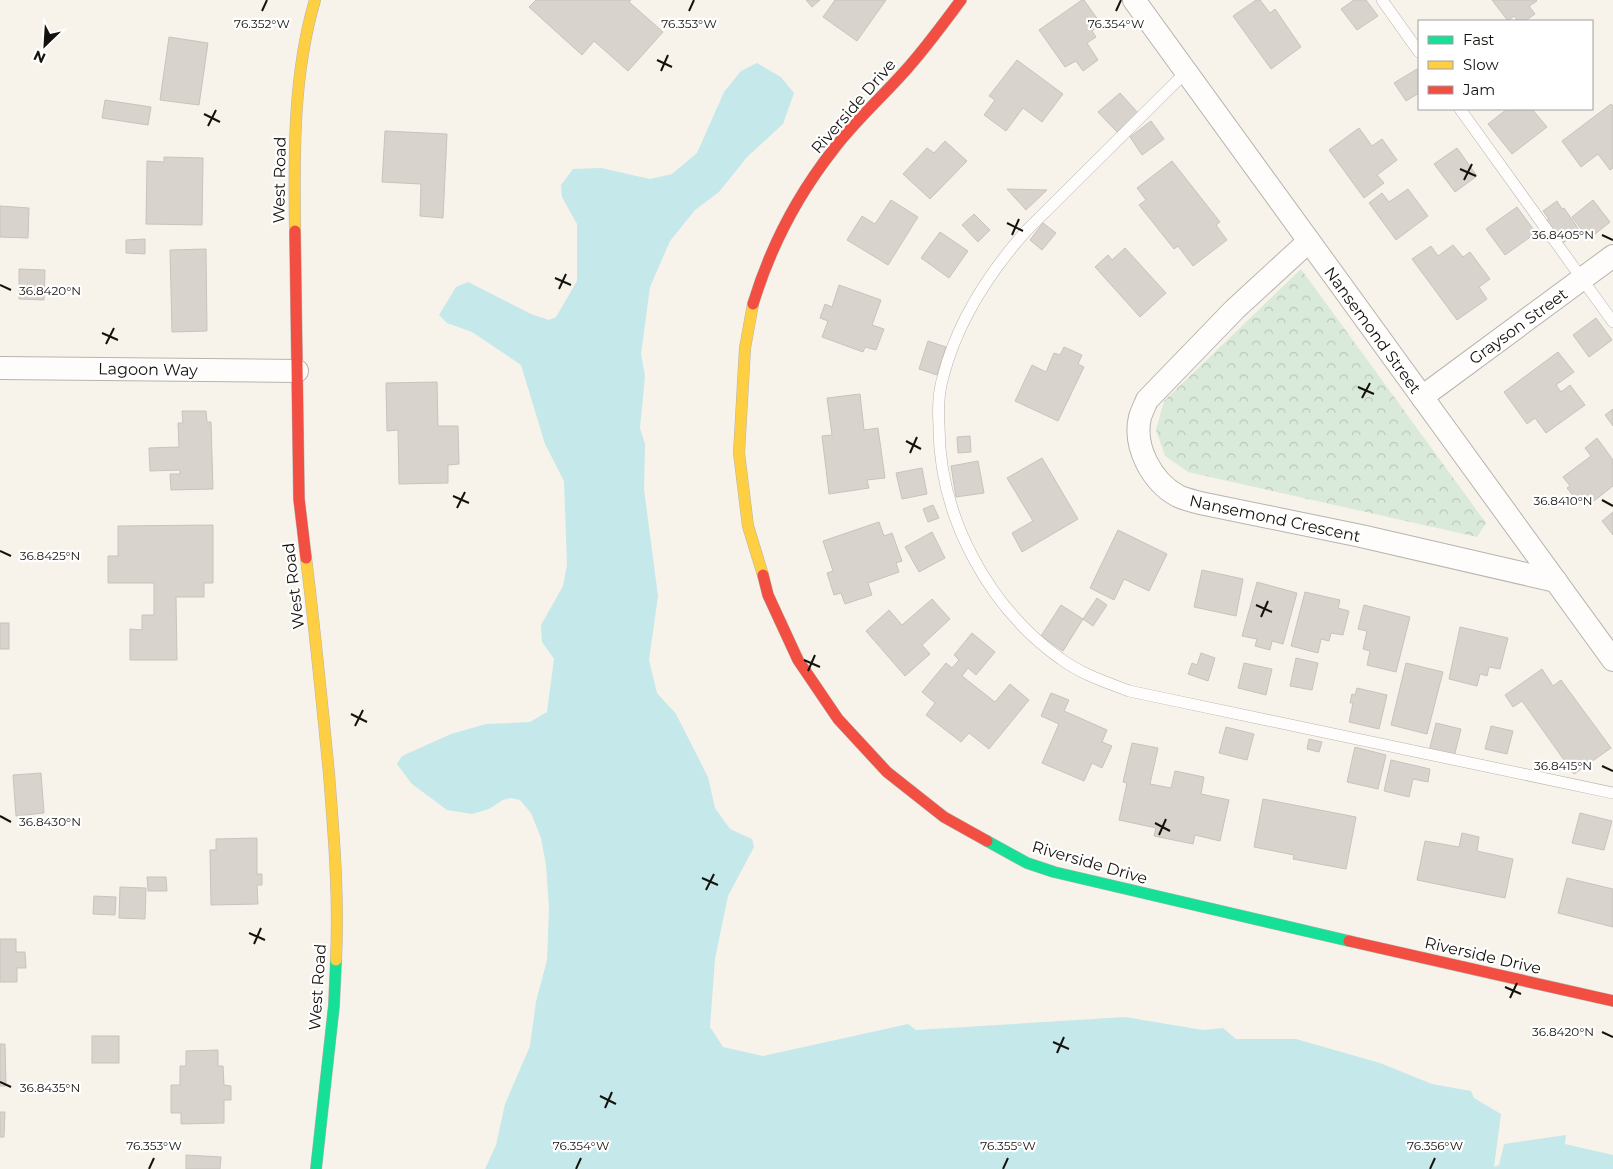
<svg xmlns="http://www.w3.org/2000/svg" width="1613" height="1169" viewBox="0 0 1613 1169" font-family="Montserrat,sans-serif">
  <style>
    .park { fill: url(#park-crowns) }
    .water { fill: #c5e8eb }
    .building { fill: #d8d3cd; stroke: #c8c3bd }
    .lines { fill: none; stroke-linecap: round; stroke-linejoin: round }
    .lane-casing { stroke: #b7b4ae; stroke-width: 12 }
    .street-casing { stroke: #b7b4ae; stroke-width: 24 }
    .fast-casing { stroke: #b7b4ae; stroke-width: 12 }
    .slow-casing { stroke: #b7b4ae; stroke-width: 12 }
    .jam-casing { stroke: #b7b4ae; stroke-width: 12 }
    .lane { stroke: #fefdfc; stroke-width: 11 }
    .street { stroke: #fefdfc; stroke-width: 22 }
    .fast { stroke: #16e098; stroke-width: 11 }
    .slow { stroke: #ffcf43; stroke-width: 11 }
    .jam { stroke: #f24e42; stroke-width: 11 }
    .ticks { fill: none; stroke: #15120d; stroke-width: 2 }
    .labels { text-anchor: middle; stroke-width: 4.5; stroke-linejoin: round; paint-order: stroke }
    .street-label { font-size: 16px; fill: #15120d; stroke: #fff }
    .ticks-label { font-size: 12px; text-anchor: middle; fill: #15120d; stroke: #fff; stroke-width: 4.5; stroke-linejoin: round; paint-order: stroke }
  </style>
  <defs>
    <pattern id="park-crowns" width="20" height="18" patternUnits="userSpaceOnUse" patternTransform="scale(1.25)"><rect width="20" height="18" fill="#daeada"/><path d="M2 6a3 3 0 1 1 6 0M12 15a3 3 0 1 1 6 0" fill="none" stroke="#bac8ba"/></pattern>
  </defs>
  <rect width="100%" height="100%" fill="#f7f3ea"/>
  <polygon class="park" points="1301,269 1486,523 1477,537 1188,472 1165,456 1156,430 1164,401"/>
  <polygon class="water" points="757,63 781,77 794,93 783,124 747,157 719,192 695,210 670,241 650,287 641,354 645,376 640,428 645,444 644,489 658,596 649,660 657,693 676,714 708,777 715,808 730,829 752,839 754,847 728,896 715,959 710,1027 723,1047 763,1056 908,1024 916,1030 1125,1017 1203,1030 1223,1028 1236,1039 1296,1039 1380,1063 1432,1084 1471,1091 1474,1098 1501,1114 1494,1167 1499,1165 1504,1144 1566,1135 1565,1144 1613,1155 1613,1169 485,1169 496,1145 505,1104 530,1046 536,1002 547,960 549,908 546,865 541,838 531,813 520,800 511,798 503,800 489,809 472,814 447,810 412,784 397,764 402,756 451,734 486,724 530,722 547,712 554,659 542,642 541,625 563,586 567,565 564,481 545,444 521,365 472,332 447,323 439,315 456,287 468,282 531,314 549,320 556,317 577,281 577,224 562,197 561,185 573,169 601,168 650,179 672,174 697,153 724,92 741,71"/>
  <g class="building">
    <polygon points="536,0 631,0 629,2 663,32 628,71 594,41 582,55 529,7"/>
    <polygon points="806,0 820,0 812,7"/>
    <polygon points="835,0 886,0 857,41 823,17"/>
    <polygon points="1082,0 1084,0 1101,24 1092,31 1096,37 1087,43 1098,60 1083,71 1076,61 1065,67 1039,30"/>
    <polygon points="1256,0 1260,0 1270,13 1275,9 1301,47 1271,69 1233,16"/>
    <polygon points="1354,0 1366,0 1378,16 1357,30 1341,9"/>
    <polygon points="1492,0 1536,0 1537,1 1529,6 1535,14 1525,21 1518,21 1514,16 1508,21"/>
    <polygon points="169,37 208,43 199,105 160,100"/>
    <polygon points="1017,60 1063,94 1042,122 1023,108 1006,131 984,115 995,100 989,96"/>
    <polygon points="1417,69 1419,73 1419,93 1406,101 1394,83"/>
    <polygon points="1120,93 1138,113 1117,132 1098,112"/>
    <polygon points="105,100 151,107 148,125 102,118"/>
    <polygon points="1611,104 1613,106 1613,168 1610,170 1598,154 1581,167 1562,141"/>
    <polygon points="1507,109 1532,109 1547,127 1512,154 1488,124"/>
    <polygon points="1151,121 1164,139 1142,155 1130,137"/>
    <polygon points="1359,128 1372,146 1382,139 1397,160 1377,175 1384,183 1364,198 1329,150"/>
    <polygon points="385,131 447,134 443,218 420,216 421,184 382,182"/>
    <polygon points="945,141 967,161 930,199 903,174 927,148 934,153"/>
    <polygon points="1457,148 1477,176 1455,192 1434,164"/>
    <polygon points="164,157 203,158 202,225 146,224 147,161 164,162"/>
    <polygon points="1172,161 1220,222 1216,225 1227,240 1193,266 1178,246 1174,249 1139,205 1146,200 1137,188"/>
    <polygon points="1007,189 1047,190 1026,210"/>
    <polygon points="1408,189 1428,216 1396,240 1369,203 1382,193 1389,202"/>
    <polygon points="891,200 918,217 888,265 847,240 862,216 875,224"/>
    <polygon points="1593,200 1610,222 1589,239 1572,217"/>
    <polygon points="1557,201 1562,209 1564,208 1580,231 1560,245 1544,222 1549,219 1543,211"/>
    <polygon points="0,206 29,208 28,238 0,237"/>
    <polygon points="1517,207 1536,233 1505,255 1486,229"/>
    <polygon points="974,214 990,230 978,242 962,225"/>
    <polygon points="1043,223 1056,233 1042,250 1030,240"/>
    <polygon points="940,232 968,251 949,278 921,258"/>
    <polygon points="145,239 145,254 126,253 126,240"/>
    <polygon points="1453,245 1463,257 1470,252 1490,279 1479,287 1487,299 1457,320 1412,259 1431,246 1438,256"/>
    <polygon points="1125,248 1166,293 1140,317 1095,267 1108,255 1112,260"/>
    <polygon points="206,249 207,331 172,332 170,250"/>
    <polygon points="19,269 45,270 44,300 19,299"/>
    <polygon points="839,285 881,300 872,325 884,329 876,350 865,347 863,352 822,337 828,321 820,318 825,304 832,307"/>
    <polygon points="1596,318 1612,340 1589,357 1573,335"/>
    <polygon points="928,341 946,347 937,375 919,369"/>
    <polygon points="1064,347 1082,355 1078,364 1084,367 1058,421 1015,401 1032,365 1046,372 1054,353 1060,355"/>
    <polygon points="1558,352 1574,372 1556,385 1561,392 1570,385 1585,405 1546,433 1535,418 1527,424 1504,392"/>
    <polygon points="437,382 438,426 458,426 459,464 448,465 448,483 399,484 398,430 387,431 386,383"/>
    <polygon points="860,394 864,430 878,428 885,478 867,480 869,488 829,494 822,436 832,435 827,398"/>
    <polygon points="1613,409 1613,426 1605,415"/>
    <polygon points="182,411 206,411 207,422 211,422 213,489 171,490 170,474 180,474 180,470 150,471 149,448 179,447 178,423 183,423"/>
    <polygon points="970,436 971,452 958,453 957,437"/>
    <polygon points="1597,438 1613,460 1613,486 1586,507 1577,496 1575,498 1567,488 1570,486 1563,477 1591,456 1585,448"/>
    <polygon points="1042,458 1078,519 1022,552 1012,533 1033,521 1007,478"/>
    <polygon points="978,461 984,493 956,497 951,466"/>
    <polygon points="922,468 927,494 902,499 896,473"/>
    <polygon points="933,505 939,518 928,522 923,509"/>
    <polygon points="1613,512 1613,535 1602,521"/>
    <polygon points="879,522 884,536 892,533 902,561 896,563 899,572 868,583 872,595 845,604 841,593 834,595 827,573 833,571 823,541"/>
    <polygon points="213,525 213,583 204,583 204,597 176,597 177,660 130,660 130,629 142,630 142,615 154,615 154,583 108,583 108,556 118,556 118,526"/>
    <polygon points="1118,530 1167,554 1149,591 1124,579 1114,600 1090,588"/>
    <polygon points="932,532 945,558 919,572 905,547"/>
    <polygon points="1202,570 1243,579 1236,616 1194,607"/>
    <polygon points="1257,582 1297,593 1283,644 1272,641 1270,650 1255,646 1257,639 1242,636"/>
    <polygon points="1305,592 1340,600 1338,608 1349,611 1343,635 1331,633 1329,641 1321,639 1318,653 1291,646"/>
    <polygon points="1097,598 1107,605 1093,626 1083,619"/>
    <polygon points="932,599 950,619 922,645 930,654 905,676 866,631 889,610 902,625"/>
    <polygon points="1061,605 1083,619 1063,651 1041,636"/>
    <polygon points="1364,605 1410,617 1396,672 1367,665 1370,651 1363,649 1367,631 1358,629"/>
    <rect x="0" y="623" width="9" height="26"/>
    <polygon points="1460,627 1508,638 1500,669 1489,667 1487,676 1480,674 1477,686 1449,679"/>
    <polygon points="972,633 995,652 976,675 968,668 962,676 995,702 1010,684 1029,700 989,749 969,733 961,742 926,715 935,703 922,692 946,663 952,668 959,660 954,655"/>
    <polygon points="1201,653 1215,658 1208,681 1188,674 1192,663 1197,665"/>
    <polygon points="1296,658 1318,663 1312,690 1290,686"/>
    <polygon points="1244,663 1272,669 1266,695 1238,688"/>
    <polygon points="1406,663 1443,672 1427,734 1391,725"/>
    <polygon points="1542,669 1553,686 1561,680 1611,748 1574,774 1522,701 1513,707 1505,695"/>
    <polygon points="1357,688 1387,695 1379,729 1349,722 1353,703 1350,703 1352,694 1355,695"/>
    <polygon points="1051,693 1069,700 1064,711 1107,730 1102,742 1112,746 1102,768 1092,763 1084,781 1042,763 1059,724 1041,716"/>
    <polygon points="1436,723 1461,729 1454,757 1429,751"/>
    <polygon points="1491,726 1513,731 1507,754 1485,749"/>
    <polygon points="1226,727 1254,734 1247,760 1219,753"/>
    <polygon points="1309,739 1322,742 1319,752 1307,749"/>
    <polygon points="1132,743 1158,748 1150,784 1171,788 1175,771 1204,777 1201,794 1229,800 1220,841 1195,835 1193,844 1154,836 1156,828 1119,820 1127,783 1123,782"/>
    <polygon points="1355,747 1386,755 1378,789 1347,782"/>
    <polygon points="1391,760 1430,769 1428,782 1413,779 1409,797 1384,791"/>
    <polygon points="41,773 44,813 16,816 13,775"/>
    <polygon points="1263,799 1356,817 1346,869 1293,859 1294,855 1254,847"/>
    <polygon points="1580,813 1612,821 1604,850 1572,843"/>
    <polygon points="1462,833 1479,837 1477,851 1513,859 1505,898 1417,880 1425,841 1459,847"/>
    <polygon points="257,838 257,874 262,874 262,885 257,885 258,904 211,905 210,850 216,850 216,839"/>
    <polygon points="147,877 166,877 167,891 148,891"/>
    <polygon points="1567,878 1613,889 1613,927 1558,913"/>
    <polygon points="120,887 146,888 145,919 119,918"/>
    <polygon points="94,896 116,897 115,915 93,914"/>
    <polygon points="0,939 16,939 16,952 25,952 26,968 17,968 17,982 0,982"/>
    <rect x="92" y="1036" width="27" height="27"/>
    <polygon points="0,1044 5,1044 6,1086 0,1086"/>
    <polygon points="218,1050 218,1066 223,1066 224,1085 231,1086 231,1100 224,1100 224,1123 181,1124 181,1113 171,1113 171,1085 180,1085 180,1066 186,1066 186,1051"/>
    <polygon points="0,1112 5,1112 4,1137 0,1137"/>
    <polygon points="186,1155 221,1157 220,1169 186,1169"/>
  </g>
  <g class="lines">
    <g class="lane-casing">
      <g id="lane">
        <polyline points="1382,0 1419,52"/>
        <path d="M1186 72 1026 231C989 273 957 322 943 377 938 393 938 410 939 426 939 516 988 607 1061 659 1081 674 1106 682 1129 691L1613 793"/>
        <polyline points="1460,109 1613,322"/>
      </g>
    </g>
    <g class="street-casing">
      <g id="street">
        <polyline points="1134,0 1613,660"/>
        <path d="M1309 241 1235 309 1147 400C1145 405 1142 411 1140 417 1133 447 1152 482 1178 496 1184 499 1193 501 1200 503L1361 536 1556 581"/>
        <polyline points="0,368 297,371"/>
        <polyline points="1422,397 1613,256"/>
      </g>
    </g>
    <g class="fast-casing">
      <g id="fast">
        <polyline points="987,841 1027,863 1054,872 1349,941"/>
        <polyline points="316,1169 334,1005 336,960"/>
      </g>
    </g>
    <g class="slow-casing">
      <g id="slow">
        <path d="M295 231C294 154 293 74 315 0"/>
        <polyline points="753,304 745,348 739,453 748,526 763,575"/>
        <path d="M306 558C315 630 322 702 329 774 334 836 339 898 336 960"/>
      </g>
    </g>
    <g class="jam-casing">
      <g id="jam">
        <polyline points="295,231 299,499 306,558"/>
        <path d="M753 304C770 248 797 196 833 150 854 122 881 98 905 71 925 49 943 24 961 0"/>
        <polyline points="763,575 768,595 798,660 838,719 887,772 944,817 987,841"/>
        <polyline points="1349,941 1613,1001"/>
      </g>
    </g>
    <use href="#lane" class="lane"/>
    <use href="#street" class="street"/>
    <use href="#fast" class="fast"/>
    <use href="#slow" class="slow"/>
    <use href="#jam" class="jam"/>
  </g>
  <path class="ticks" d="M262 11 267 0M689 11 694 0M1116 11 1121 0M657 60 672 67M661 71 668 55M204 114 220 122M208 126 216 110M1460 169 1476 176M1464 180 1472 164M1007 223 1023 231M1012 235 1019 219M1602 235 1613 240M555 278 571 285M0 285 11 290M559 289 566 274M102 333 118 340M106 344 114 328M1358 387 1374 394M1362 398 1370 383M906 441 921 449M910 453 917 437M453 496 469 503M1602 500 1613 506M457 508 465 492M0 551 11 556M1256 605 1272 612M1261 617 1268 601M804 660 820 667M808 671 815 655M351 714 367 722M355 726 363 710M1602 766 1613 771M0 816 11 822M1155 823 1170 831M1159 835 1166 819M702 878 718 885M706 890 714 874M249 933 265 940M254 944 261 928M1505 987 1521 994M1510 998 1517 983M1602 1032 1613 1037M1053 1042 1069 1049M1057 1053 1064 1037M0 1082 11 1087M600 1096 616 1104M605 1108 612 1092M149 1169 154 1158M576 1169 581 1158M1003 1169 1008 1158M1430 1169 1435 1158"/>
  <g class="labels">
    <g class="street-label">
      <text transform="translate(853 106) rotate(-49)" y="6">Riverside Drive</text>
      <text transform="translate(279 180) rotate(-89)" y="6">West Road</text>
      <text transform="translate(1518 326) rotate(-36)" y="6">Grayson Street</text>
      <text transform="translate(1373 330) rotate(54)" y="6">Nansemond Street</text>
      <text transform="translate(148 369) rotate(1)" y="6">Lagoon Way</text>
      <text transform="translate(1275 518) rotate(12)" y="6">Nansemond Crescent</text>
      <text transform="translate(293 586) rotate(-97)" y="6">West Road</text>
      <text transform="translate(1090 862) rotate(16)" y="6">Riverside Drive</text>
      <text transform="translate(1483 955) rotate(13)" y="6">Riverside Drive</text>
      <text transform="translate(317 987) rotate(-86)" y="6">West Road</text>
    </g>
  </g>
  <g class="ticks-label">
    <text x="262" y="28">76.352°W</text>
    <text x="689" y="28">76.353°W</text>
    <text x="1116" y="28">76.354°W</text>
    <text x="1563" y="239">36.8405°N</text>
    <text x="50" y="295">36.8420°N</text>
    <text x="1563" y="505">36.8410°N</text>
    <text x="50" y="560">36.8425°N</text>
    <text x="1563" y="770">36.8415°N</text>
    <text x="50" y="826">36.8430°N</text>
    <text x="1563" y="1036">36.8420°N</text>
    <text x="50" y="1092">36.8435°N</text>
    <text x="1008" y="1150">76.355°W</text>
    <text x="1435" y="1150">76.356°W</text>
    <text x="154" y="1150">76.353°W</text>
    <text x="581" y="1150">76.354°W</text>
  </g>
  <rect x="1418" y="20" width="175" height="90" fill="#ffffff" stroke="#a1a09e"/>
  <rect x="1428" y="36" width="25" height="8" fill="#16e098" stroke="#a1a09e"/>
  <text x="1463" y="45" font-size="15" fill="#15120d">Fast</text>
  <rect x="1428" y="61" width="25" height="8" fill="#ffcf43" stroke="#a1a09e"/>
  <text x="1463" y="70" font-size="15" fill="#15120d">Slow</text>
  <rect x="1428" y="86" width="25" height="8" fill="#f24e42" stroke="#a1a09e"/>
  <text x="1463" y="95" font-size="15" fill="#15120d">Jam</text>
  <g transform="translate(45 45) rotate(205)" stroke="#ffffff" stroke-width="4" paint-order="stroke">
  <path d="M0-4L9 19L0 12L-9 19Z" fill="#15120d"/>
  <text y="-8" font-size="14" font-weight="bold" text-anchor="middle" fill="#15120d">N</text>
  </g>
</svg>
